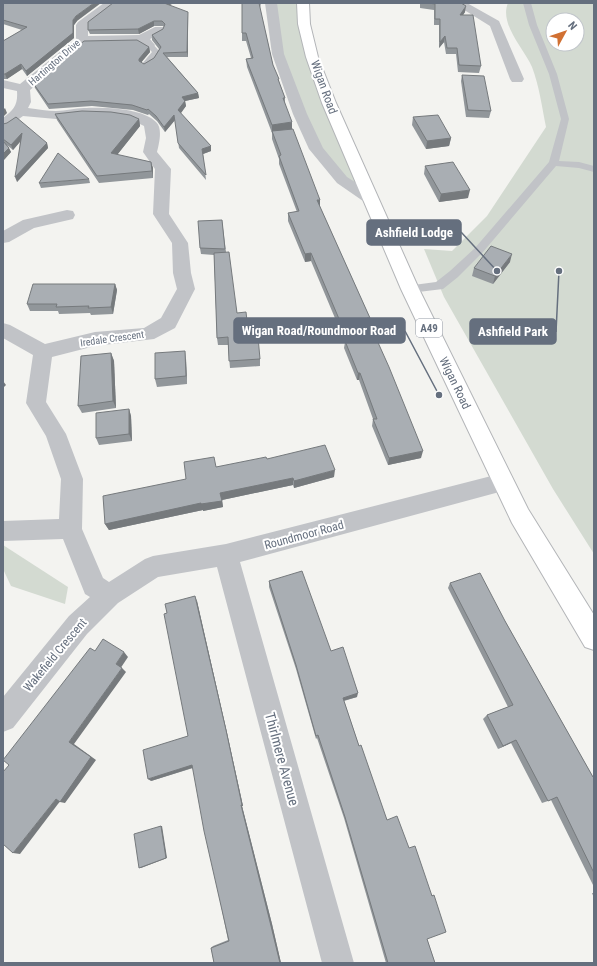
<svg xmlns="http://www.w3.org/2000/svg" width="597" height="966" viewBox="0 0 597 966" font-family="'Roboto Condensed',sans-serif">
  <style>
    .green { fill: #d3dad1; fill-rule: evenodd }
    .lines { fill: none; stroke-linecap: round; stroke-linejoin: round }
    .highway-casing { stroke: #b3b5b8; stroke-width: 2 }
    .lane { fill: #c1c3c7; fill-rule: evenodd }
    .street { fill: #c1c3c7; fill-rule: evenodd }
    .highway { fill: #fff; fill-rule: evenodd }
    .wall { fill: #91969a }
    .shaded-wall { fill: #767a7d }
    .building { fill: #a9aeb3; stroke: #767a7d }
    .labels { text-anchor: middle; stroke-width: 4; stroke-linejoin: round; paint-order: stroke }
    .far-street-label { font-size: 10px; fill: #656f7e; stroke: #fff }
    .shield { fill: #fff; stroke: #939aa5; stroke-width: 1 }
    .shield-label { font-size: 11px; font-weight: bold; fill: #656f7e }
    .street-label { font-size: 12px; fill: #656f7e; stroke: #fff }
    .near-street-label { font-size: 14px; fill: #656f7e; stroke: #fff }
    .leader { fill: none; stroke: #656f7e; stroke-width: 1.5 }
    .callout-dot { fill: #656f7e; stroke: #fff; stroke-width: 1.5 }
    .callout { fill: #656f7e; stroke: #656f7e; stroke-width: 1.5 }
    .callout-label { font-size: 13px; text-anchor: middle; font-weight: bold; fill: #fff }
  </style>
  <rect width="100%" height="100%" fill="#f3f3f0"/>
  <g class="green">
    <polygon points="271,3 303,3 304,24 369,198 316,149 288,84"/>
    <path d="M508 3H594V554L553 489 444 297 424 249 452 251 487 216 546 127C542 107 539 85 532 67 524 49 499 24 508 3ZM553 20H577V44H553Z"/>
    <polygon points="3,545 68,587 65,604 11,586 3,569"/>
  </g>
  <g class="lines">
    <g class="highway-casing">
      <polygon id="highway" points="297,3 309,3 310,24 318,57 336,103 419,289 528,509 594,615 594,650 585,647 512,523 401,289 322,103 306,57 298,24"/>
    </g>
    <g class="lane">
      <polygon points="523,3 531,3 537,25 557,74 569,119 559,161 579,162 594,166 594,172 579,168 556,166 483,252 458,277 443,289 410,293 406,292 404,289 406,286 436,282 450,271 475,248 549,162 561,119 549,74 529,25"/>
      <path d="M146 43H152L160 52C157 58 152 66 145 67L141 65 152 52 145 45Z"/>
    </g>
    <g class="street">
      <path d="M104 3H118L88 26V36L139 35 155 27H163L165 30 163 33 150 39 155 45 153 48 149 49 138 43 85 44 30 90 31 102 28 108C38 109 47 111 56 111 66 111 75 108 84 108 103 107 143 108 156 122 163 128 159 144 157 152L171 169 169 214 188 243 191 273 195 289 175 328 154 339 95 346 52 357 46 402 66 434 83 479 82 529 103 578 109 582 145 559 153 556 226 544 503 473 511 475 514 482 511 489 503 491 240 562 354 963H322L217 567 158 577 118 603 87 634 13 728 3 732V697L69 616 90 597 85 594 63 539 3 541V521L59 519 61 479 46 436 26 403 33 355 3 338V323L10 325 45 344 95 332 144 328 161 318 177 289 173 273 172 243 153 214 155 169 143 152 146 138 144 126 132 120 113 117 84 116 56 119 23 116 8 127 3 128V118C14 110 18 105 17 91L3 88V80L20 84 76 39V25L78 22Z"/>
      <polygon points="265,3 277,3 284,54 307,114 323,148 347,177 375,195 377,198 375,201 369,203 363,201 337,183 309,149 293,114 272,54"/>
      <polygon points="453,3 467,3 499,21 524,79 522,82 512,82 510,79 490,26"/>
      <polygon points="67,210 73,211 75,215 73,219 34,228 9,242 3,243 3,231 23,220"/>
    </g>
    <use href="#highway" class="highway"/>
  </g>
  <g class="wall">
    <polygon points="3,3 77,21 74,25 74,38 27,76 22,69 7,79 3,79 3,41 22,30 3,24"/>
    <polygon points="242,3 261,3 260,8 273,65 285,98 285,104 292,129 320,207 370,318 369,323 421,458 388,465 372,426 373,419 359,380 357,380 344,348 345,342 311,261 305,262 288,221 288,213 297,212 279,164 279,159 272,139 272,133 247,67 246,59 251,58 246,41 242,41"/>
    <polygon points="420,3 461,3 465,12 463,15 481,66 479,73 458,72 456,54 446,54 444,42 439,48 439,25 434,25 434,10 420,8"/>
    <polygon points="169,5 188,17 188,57 167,57 198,93 199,98 185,101 186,106 180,113 211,146 211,151 203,154 206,180 179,148 175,120 165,132 157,121 149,114 148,115 133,110 92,106 49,109 35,88 33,83 149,47 150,52 141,62 144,64 154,58 159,49 152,40 152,35 163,29 164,27 163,26 154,26 139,34 90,34 88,30"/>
    <polygon points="462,75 491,111 489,118 466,117 461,81"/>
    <polygon points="55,114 139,119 140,126 117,155 151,162 153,168 153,178 99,183 57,120"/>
    <polygon points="413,117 451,138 449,146 426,149 412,125"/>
    <polygon points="3,124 47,143 48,148 17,182 20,142 13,150 7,145 11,152 3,161"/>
    <polygon points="425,166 468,198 439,202 424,174"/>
    <polygon points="89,179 90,183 41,188 39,183"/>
    <polygon points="222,220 226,252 237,313 249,338 260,359 260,366 230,368 228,345 218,345 217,338 214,255 201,254 200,248"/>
    <polygon points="510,262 493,284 472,276 474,268"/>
    <polygon points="115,284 117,290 113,314 91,315 90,313 59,314 58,311 30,311 27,304"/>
    <polygon points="111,353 114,361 116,408 82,413 78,406"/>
    <polygon points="186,359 187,384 157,387 155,379"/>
    <polygon points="129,409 131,416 132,441 99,445 96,438"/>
    <polygon points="267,459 334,477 294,488 293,485 222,500 223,507 203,511 203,510 109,530 105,524 186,479 216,467"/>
    <polygon points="269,581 331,651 357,697 344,701 359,746 387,820 408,848 431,895 434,895 427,939 435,963 386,963 344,818 317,738 316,739 296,669 269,587"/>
    <polygon points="450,583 505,621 593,777 594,777 594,887 551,800 542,803 511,743 498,749 483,719 487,715 508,707 448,588"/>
    <polygon points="197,601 227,733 243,806 242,806 272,924 281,963 214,963 211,948 213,946 228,940 193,768 151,781 188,736"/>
    <polygon points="592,893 594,893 594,898"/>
  </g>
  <g class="shaded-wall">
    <polygon points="94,3 101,3 77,21 74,25 74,38 27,76 26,71 73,20 76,16"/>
    <polygon points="163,3 174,3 164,8"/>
    <polygon points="466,6 465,12 459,21 460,15"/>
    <polygon points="188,12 188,57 187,52"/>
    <polygon points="154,21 154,26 139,34 138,29"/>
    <polygon points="445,36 444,42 439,48 440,42"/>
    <polygon points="149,47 150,52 140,64 139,59"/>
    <polygon points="21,64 22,69 7,79 5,74"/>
    <polygon points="198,93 199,98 185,101 186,106 179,116 178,110 182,97"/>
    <polygon points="5,108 7,113 3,117 3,110"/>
    <polygon points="174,115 175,120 165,132 164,127"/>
    <polygon points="139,119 140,126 113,160 111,153"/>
    <polygon points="292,122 292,131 272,133 272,125"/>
    <polygon points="22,133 23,138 13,150 11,145"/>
    <polygon points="451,138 449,146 426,149 427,141"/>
    <polygon points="47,143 48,148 17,182 15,177"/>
    <polygon points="211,146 211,151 203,154 202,149"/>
    <polygon points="9,148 11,152 3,161 3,154"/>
    <polygon points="151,162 153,168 153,178 152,171"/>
    <polygon points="470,190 468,198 439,202 441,194"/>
    <polygon points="317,200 320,200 320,208"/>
    <polygon points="311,253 311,261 305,262 305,254"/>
    <polygon points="512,254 510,262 493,284 495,276"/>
    <polygon points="115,284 117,290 113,314 111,307"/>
    <polygon points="367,318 370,318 369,326"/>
    <polygon points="185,351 186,359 187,384 186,376"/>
    <polygon points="111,353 114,361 116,408 113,401"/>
    <polygon points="358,373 360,373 359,380 357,380"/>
    <polygon points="3,381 6,385 3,388"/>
    <polygon points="129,409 131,416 132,441 129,434"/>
    <polygon points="423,451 421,458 388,465 389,458"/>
    <polygon points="335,470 334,477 294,488 294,481"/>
    <polygon points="293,478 293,485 222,500 223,507 203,511 203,510 109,530 105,524 220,493"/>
    <polygon points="195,596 197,601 227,733 243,806 242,806 272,924 281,963 280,963 241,805"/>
    <polygon points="124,652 128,657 120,669 116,664"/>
    <polygon points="122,668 126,672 74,744 96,760 65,803 60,802 69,742"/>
    <polygon points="358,693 357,697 342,701 343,698"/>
    <polygon points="516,740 511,743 498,749 503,746"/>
    <polygon points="192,765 195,767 151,781 148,779"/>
    <polygon points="56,799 61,800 20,854 13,853"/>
    <polygon points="161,826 162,826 167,858 141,868 139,868"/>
  </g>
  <g class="building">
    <polygon points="3,3 94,3 76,16 73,20 73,33 26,71 21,64 5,74 3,74 3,41 27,27 3,20"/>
    <polygon points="113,3 164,3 188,12 187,52 163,53 198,93 182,97 185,101 178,110 211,146 202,149 206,175 178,143 174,115 164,127 156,116 148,109 147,110 132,105 91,101 48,104 33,83 84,41 137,40 149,47 139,59 139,61 144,64 154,58 161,47 152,35 163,29 165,24 162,21 154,21 138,29 88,30 88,22"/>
    <polygon points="242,3 259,3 273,65 279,79 278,79 285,98 283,98 292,122 272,125 246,59 253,58 246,33 242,33"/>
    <polygon points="428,3 461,3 466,6 460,15 473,15 481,66 459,65 457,48 447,48 445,36 440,42 440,19 435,19 435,4"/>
    <polygon points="462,75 484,76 491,111 468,110"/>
    <polygon points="82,111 111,112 130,115 139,119 111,153 151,162 152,171 97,176 55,114"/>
    <polygon points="438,115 451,138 427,141 413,117"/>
    <polygon points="16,117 47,143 15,177 22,133 11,145 3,139 3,124 7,123"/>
    <polygon points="293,129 320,200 317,200 370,318 367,318 389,367 423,451 389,458 373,419 377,419 360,373 358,373 345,341 348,340 311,253 305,254 288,213 299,211 279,156 281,155 272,131"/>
    <polygon points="3,141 9,148 3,154"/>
    <polygon points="58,153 89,179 39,183"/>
    <polygon points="453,162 470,190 441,194 425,166"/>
    <polygon points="222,220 225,249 200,248 198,221"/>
    <polygon points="491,246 512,254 495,276 474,268"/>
    <polygon points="229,252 237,313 246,312 249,338 258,337 260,359 229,361 228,337 217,338 214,253"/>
    <polygon points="33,284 115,284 111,307 88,308 89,306 56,307 57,304 27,304"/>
    <polygon points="185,351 186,376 155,379 155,353"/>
    <polygon points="111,353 113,401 78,406 81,356"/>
    <polygon points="129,409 129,434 96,438 96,413"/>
    <polygon points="325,445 335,470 294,481 293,478 220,493 222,501 201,504 201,503 105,524 103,496 186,479 184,462 214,457 216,467 266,457 267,459"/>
    <polygon points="302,571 331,651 343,647 358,693 343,698 359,746 361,745 387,820 397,816 409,848 415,846 432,896 434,895 446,932 427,939 435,963 388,963 345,817 318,735 316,736 296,665 269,581"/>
    <polygon points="480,573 505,621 593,777 594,777 594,873 557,797 548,801 516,740 503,746 487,715 513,705 450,583"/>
    <polygon points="195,596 226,730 242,805 241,805 271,926 280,963 214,963 211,948 229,941 204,831 192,765 148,779 143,750 188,736 164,614 167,613 165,604"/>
    <polygon points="103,639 124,652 116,664 122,668 69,742 91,757 60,802 56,799 13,853 3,844 3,772 9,765 3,760 90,648 95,651"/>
    <polygon points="161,826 166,858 139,868 134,834"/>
  </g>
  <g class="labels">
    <g class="far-street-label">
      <text transform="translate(54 62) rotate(-41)" y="4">Hartington Drive</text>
      <text transform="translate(112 338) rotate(-8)" y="4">Iredale Crescent</text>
    </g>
    <rect class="shield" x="416" y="319" width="26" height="18" rx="3"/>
    <g class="shield-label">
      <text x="429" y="332">A49</text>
    </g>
    <g class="street-label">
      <text transform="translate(324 87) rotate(70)" y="4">Wigan Road</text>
      <text transform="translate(455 383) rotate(64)" y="4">Wigan Road</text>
      <text transform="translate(304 535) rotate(-15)" y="4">Roundmoor Road</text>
      <text transform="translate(55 655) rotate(-50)" y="4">Wakefield Crescent</text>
    </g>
    <g class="near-street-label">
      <text transform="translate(282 759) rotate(75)" y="5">Thirlmere Avenue</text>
    </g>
  </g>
  <path class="leader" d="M497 271L461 232M439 395L405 331M559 271L556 332"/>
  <g class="callout-dot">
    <circle cx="497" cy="271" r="4"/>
    <circle cx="439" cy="395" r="4"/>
    <circle cx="559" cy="271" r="4"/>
  </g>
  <g class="callout">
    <rect x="367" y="220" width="94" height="25" rx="4"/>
    <rect x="234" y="318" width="171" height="25" rx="4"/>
    <rect x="470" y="319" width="86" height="25" rx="4"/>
  </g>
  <g class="callout-label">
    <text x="414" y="237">Ashfield Lodge</text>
    <text x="319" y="335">Wigan Road/Roundmoor Road</text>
    <text x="513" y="336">Ashfield Park</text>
  </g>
  <rect width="597" height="966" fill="none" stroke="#656f7e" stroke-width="8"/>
  <g transform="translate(565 32) rotate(50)"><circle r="19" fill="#ffffff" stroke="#c1c5cb"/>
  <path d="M0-3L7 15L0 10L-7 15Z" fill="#d17032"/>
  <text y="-6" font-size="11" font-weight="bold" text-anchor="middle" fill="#656f7e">N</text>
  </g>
</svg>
